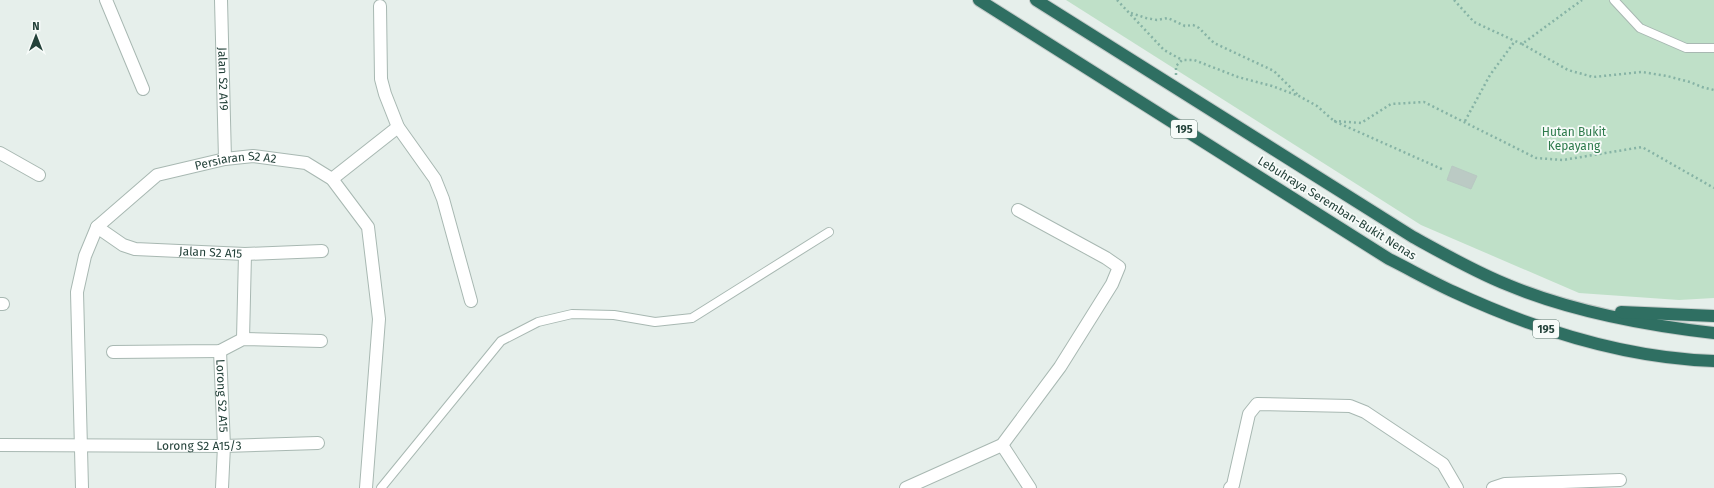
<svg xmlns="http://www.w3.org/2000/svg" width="1714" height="488" viewBox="0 0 1714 488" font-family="'Fira Sans',sans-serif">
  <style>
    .green { fill: #bfe0c8 }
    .building { fill: #bbcac4; stroke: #b8c9c2 }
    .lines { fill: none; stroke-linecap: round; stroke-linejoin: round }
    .lane-casing { stroke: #a8b8b2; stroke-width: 10 }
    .street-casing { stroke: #a8b8b2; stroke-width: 14 }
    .highway-casing { stroke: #c2cac8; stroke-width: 14 }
    .path { stroke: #86b3a5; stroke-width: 2.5; stroke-dasharray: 2 3; stroke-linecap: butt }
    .lane { stroke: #fff; stroke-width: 8 }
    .street { stroke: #fff; stroke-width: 12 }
    .highway { stroke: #2f6f62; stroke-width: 12 }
    .labels { text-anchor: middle; stroke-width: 3.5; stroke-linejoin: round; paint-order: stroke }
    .shield { fill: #f7fbf9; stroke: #637a73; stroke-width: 1 }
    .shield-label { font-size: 11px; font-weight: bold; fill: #24423a }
    .street-label { font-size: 12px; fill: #24423a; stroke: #f7fbf9 }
    .park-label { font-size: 12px; fill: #2d7a4b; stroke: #f7fbf9 }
  </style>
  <rect width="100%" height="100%" fill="#e6efeb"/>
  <polygon class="green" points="1066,0 1714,0 1714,298 1679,300 1579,293 1421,225"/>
  <polygon class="building" points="1452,166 1477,176 1471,189 1447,180"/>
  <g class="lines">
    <g class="lane-casing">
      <g id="lane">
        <polyline points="1614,0 1640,28 1686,48 1714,48"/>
        <polyline points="381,488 501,341 538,322 572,314 614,315 655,322 692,318 829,232"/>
      </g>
    </g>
    <g class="street-casing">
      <g id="street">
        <polyline points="106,0 143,89"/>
        <path id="s1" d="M221 0 225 159"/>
        <polyline points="380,6 381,79 385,94 398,127 435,179 443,199 471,301"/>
        <polyline points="0,153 39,175"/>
        <polyline points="332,179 398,127"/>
        <path id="s2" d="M97 227 123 245 135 249 245 254 322 251"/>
        <polyline points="0,304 3,304"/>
        <polyline points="243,339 245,254"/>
        <path id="s3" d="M220 351 224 446 222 488"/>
        <polyline points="113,352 220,351 243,339 321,341"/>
        <path id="s4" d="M0 445 224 446 318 443"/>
        <polyline points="1002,445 1030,488"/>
        <path id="s5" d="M82 488 77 292 85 256 97 227 157 175 225 159 253 156 306 163 332 179 368 227 379 319 366 488"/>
        <polyline points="906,488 1002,445 1060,367 1112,284 1119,267 1106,258 1018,210"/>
        <polyline points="1230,488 1233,485 1249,414 1257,404 1350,406 1365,412 1443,464 1457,488"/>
        <polyline points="1493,488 1505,484 1620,480"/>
      </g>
    </g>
    <g class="highway-casing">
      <g id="highway">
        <path d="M979 0 1389 259C1411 270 1432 282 1454 292 1536 330 1623 358 1714 361"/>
        <path d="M1036 0 1413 237C1444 254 1475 272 1508 285 1573 312 1644 325 1714 333"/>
        <polyline points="1621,312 1714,316"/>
      </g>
    </g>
    <g class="path">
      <polyline points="1117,0 1164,50 1182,60"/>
      <polyline points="1454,0 1474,22 1515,41"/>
      <polyline points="1131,13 1146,18 1157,20 1168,18 1185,26 1193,25 1199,28 1214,43 1274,71 1298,95"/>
      <polyline points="1522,44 1568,70 1593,77 1642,72 1667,76 1690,82 1702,87 1714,90"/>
      <polyline points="1176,75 1176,66 1182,60 1194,60 1238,77 1272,86 1299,96 1317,106 1334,121 1444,170"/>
      <polyline points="1334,121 1361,123 1391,104 1424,102 1536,158 1563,160 1642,147 1714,188"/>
      <polyline points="1465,121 1490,75 1515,41 1522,44 1582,0"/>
    </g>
    <use href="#lane" class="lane"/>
    <use href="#street" class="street"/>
    <use href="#highway" class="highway"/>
  </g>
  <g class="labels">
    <g class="shield">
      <rect x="1171" y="120" width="26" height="18" rx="3"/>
      <rect x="1533" y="320" width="26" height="18" rx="3"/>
    </g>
    <g class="shield-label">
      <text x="1184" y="133">195</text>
      <text x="1546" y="333">195</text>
    </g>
    <g class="street-label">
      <text dy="4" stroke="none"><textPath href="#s1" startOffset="79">Jalan S2 A19</textPath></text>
      <text dy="4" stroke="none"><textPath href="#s5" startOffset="424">Persiaran S2 A2</textPath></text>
      <text transform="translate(1337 208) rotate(32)" y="4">Lebuhraya Seremban-Bukit Nenas</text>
      <text dy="4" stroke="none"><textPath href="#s2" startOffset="120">Jalan S2 A15</textPath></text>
      <text dy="4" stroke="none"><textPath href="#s3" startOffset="45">Lorong S2 A15</textPath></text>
      <text dy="4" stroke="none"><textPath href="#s4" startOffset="199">Lorong S2 A15/3</textPath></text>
    </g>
    <g class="park-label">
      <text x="1574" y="136">Hutan Bukit<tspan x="1574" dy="14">Kepayang</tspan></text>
    </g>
  </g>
  <g transform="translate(36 36)" stroke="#f7fbf9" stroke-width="3" paint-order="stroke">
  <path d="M0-3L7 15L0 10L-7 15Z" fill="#24423a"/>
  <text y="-6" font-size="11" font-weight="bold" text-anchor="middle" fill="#24423a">N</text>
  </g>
</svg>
